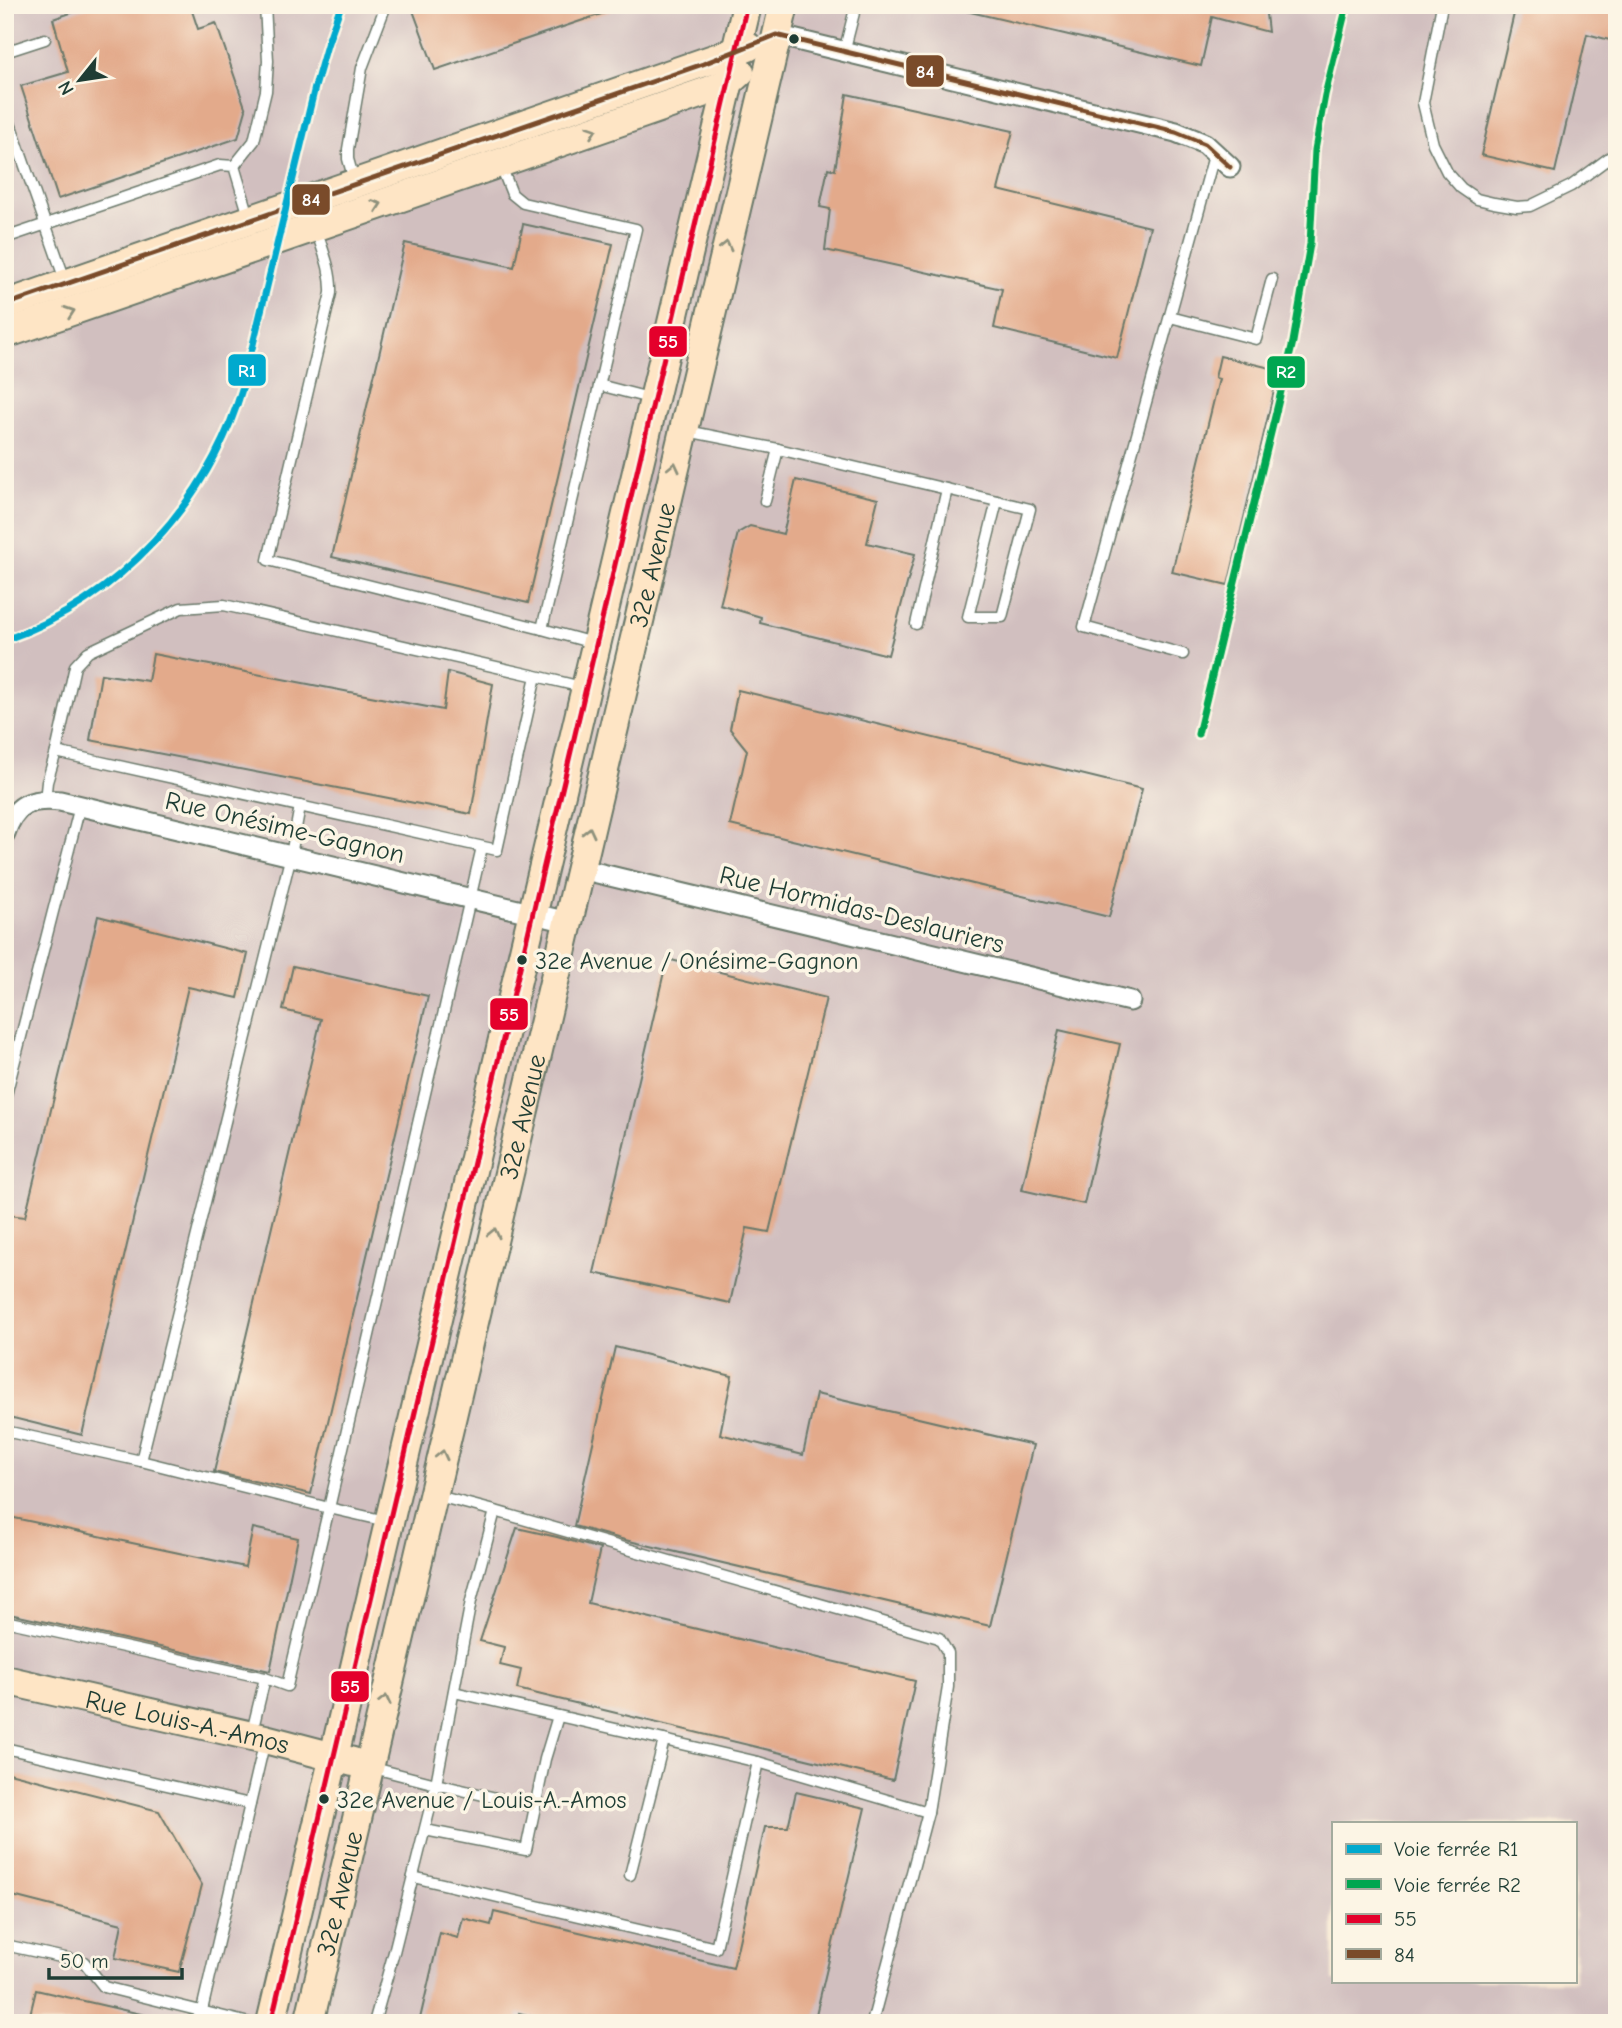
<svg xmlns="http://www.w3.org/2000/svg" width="1622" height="2028" viewBox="0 0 1622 2028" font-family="'Comic Neue',sans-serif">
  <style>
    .industrial { fill: #d1bfbf; fill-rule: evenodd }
    .building { fill: #e3aa8b }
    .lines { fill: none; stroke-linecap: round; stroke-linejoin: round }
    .lane-casing { stroke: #6b796b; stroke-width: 13 }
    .street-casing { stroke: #6b796b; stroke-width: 23 }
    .secondary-casing { stroke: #6b796b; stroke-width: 32 }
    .lane { stroke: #fff; stroke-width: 10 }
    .street { stroke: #fff; stroke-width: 19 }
    .secondary { stroke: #fee5c5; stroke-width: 28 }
    .bus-1-casing { stroke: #fcf5e5; stroke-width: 10 }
    .bus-2-casing { stroke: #fcf5e5; stroke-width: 10 }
    .bus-1 { stroke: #e4002b; stroke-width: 5 }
    .bus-2 { stroke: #7a4b2a; stroke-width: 5 }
    .rail-1-casing { stroke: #fcf5e5; stroke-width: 12 }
    .rail-2-casing { stroke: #fcf5e5; stroke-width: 12 }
    .rail-1 { stroke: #00a9ce; stroke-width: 7 }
    .rail-2 { stroke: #00a651; stroke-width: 7 }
    .oneway { stroke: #8e917c }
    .bus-dot { fill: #1f3d34; stroke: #fcf5e5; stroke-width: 2.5 }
    .labels { text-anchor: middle; stroke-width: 7; stroke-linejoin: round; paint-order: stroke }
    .bus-label { font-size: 24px; fill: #1f3d34; stroke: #fcf5e5; text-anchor: start }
    .street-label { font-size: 26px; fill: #1f3d34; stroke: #fcf5e5 }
    .line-badge { stroke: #fcf5e5; stroke-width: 2.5 }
    .badge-label { font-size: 19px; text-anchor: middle; font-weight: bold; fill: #fff }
  </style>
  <rect width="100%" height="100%" fill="#fcf5e5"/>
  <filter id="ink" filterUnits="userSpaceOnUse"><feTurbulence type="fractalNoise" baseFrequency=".0143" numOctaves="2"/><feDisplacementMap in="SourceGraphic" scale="14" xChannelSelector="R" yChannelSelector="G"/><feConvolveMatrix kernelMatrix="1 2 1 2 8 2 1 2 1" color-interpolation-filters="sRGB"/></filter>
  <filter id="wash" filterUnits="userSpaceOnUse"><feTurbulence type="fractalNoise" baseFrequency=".00686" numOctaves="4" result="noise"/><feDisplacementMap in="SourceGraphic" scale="28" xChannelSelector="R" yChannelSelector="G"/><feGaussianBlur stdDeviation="1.57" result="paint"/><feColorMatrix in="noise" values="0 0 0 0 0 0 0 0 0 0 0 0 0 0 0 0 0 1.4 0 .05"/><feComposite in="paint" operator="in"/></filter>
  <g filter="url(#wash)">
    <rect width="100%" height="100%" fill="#f8e9d2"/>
    <path class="industrial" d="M5 5H1617V2023H5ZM1333 1823H1575V1981H1333Z"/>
    <g id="blocks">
      <g class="building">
        <polygon points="94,5 190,5 198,29 216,23 246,110 238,138 58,199 21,86 68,72 53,19"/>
        <polygon points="411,5 618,5 619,8 435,70"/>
        <polygon points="967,5 1265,5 1268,32 1212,17 1201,66 966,11"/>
        <polygon points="1516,5 1617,5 1617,42 1587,34 1555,172 1481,155"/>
        <polygon points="847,94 1013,131 998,190 1150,227 1117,358 994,328 1002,289 825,250 830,209 820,207 828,168 835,170"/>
        <polygon points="523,224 613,244 528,603 332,557 405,243 514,267"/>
        <polygon points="1220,356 1279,370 1228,585 1172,572 1219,379 1215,378"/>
        <polygon points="796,480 878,499 867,543 915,554 888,655 760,623 761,617 720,605 738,533 750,526 783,534"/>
        <polygon points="153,654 443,710 448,672 493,684 471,814 90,740 101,674 148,681"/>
        <polygon points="738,690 1142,789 1109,917 730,825 747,750 730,729"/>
        <polygon points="98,916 248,954 238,998 188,987 82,1435 5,1416 5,1230 9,1215 25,1217"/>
        <polygon points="667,959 826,998 769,1232 747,1228 730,1303 594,1273"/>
        <polygon points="293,966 428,996 311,1494 214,1472 321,1019 283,1010"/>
        <polygon points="1059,1030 1120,1044 1084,1204 1022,1190"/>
        <polygon points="615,1347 732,1376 720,1434 803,1455 816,1394 1033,1445 990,1626 625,1540 574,1526"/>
        <polygon points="5,1516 245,1567 253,1528 298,1538 270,1671 5,1613"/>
        <polygon points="517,1528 557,1537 600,1549 588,1603 915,1681 893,1780 517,1689 521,1670 500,1665 504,1647 480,1641"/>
        <polygon points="5,1772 159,1811 202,1885 179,1972 115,1958 122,1924 5,1894"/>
        <polygon points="796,1792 865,1808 814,2023 559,2023 519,2013 517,2023 419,2023 440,1933 458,1938 463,1918 491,1925 494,1912 733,1968 765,1827 788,1827"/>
        <polygon points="36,1990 154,2017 153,2023 28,2023"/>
      </g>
    </g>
  </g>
  <g filter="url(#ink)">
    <use href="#blocks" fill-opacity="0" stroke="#6b796b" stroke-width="2"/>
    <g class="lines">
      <g class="lane-casing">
        <g id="lane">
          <polyline points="1442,5 1423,103 1433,144 1447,172 1461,188 1477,199 1494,203 1517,207 1530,206 1571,186 1617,152"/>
          <polyline points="5,52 45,39"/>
          <polyline points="844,52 856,5"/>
          <polyline points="5,109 65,280"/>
          <polyline points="234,166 254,141 266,91 268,61 265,5"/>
          <polyline points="501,166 512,194 523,203 636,229 542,629 593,643"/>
          <polyline points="354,180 348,159 348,149 362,68 386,5"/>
          <path d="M316 230C323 251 332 271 331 293L268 560 542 629"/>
          <polyline points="5,238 220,165 234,166 249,216"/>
          <polyline points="1170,317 1256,339 1272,279"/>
          <polyline points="599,385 653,399"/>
          <polyline points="687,431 778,449 997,501"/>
          <polyline points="765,501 778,449"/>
          <polygon points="997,501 1030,509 1002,617 968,617"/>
          <polyline points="916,624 947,489"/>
          <polyline points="1183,654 1084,627 1215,152"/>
          <polyline points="536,676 497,850 56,752 75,666 88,652 181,608 224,605 536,676 582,687"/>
          <polyline points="45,800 47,782 56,752"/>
          <polyline points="300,806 291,855 141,1461 329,1508 482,847"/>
          <polyline points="5,1099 80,806"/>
          <polyline points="5,1431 141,1461"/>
          <polyline points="495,1511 939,1638 948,1653 948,1687 928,1812"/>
          <polyline points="5,1621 265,1678 287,1686 329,1508 386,1521"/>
          <polyline points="454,1692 664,1740 630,1875"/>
          <polyline points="252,1732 265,1678"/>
          <polyline points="5,1748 250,1804"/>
          <polyline points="758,1762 928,1812 872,2023"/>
          <polyline points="370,1767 436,1784 394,1952 374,2023"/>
          <polyline points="535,1807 545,1759 558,1716"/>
          <polyline points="425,1830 526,1850 535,1807 436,1784 471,1601 495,1511 434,1495"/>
          <polyline points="413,1877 716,1948 758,1762 664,1740"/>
          <polyline points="5,1945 84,1962 104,1987 249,2023"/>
          <polyline points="199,2023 265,1740"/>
        </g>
      </g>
      <g class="street-casing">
        <g id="street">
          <polyline points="776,35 1176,132 1205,144 1230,167"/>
          <path d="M5 833C15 804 30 798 60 801L568 922"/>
          <polyline points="581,869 1130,1001"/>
        </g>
      </g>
      <g class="secondary-casing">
        <g id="secondary">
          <polyline points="5,305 748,47"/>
          <polyline points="5,334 708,91 729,82 740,72"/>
          <path id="s1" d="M5 1680 265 1739 353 1762"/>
          <polyline points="271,2023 747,5"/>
          <path id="s2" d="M309 2023 784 5"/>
        </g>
      </g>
      <use href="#lane" class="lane"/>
      <use href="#street" class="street"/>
      <use href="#secondary" class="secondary"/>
      <g class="bus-1-casing">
        <polyline id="bus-1" points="271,2023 747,5"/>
      </g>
      <g class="bus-2-casing">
        <polyline id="bus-2" points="5,305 703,64 776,35 1176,132 1205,144 1230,167"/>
      </g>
      <use href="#bus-1" class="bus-1"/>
      <use href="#bus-2" class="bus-2"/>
      <g class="rail-1-casing">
        <path id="rail-1" d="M5 640C120 600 209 501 243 386L315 87 327 45 341 5"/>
      </g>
      <g class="rail-2-casing">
        <polyline id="rail-2" points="1198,734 1293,342 1310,244 1315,150 1325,95 1347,5"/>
      </g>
      <use href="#rail-1" class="rail-1"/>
      <use href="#rail-2" class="rail-2"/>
    </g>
    <defs><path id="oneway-chevron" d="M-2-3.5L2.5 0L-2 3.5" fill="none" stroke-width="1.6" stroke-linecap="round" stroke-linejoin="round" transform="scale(1.75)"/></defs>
    <g class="oneway">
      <use href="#oneway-chevron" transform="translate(592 131) rotate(-19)"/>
      <use href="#oneway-chevron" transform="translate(377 205) rotate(-19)"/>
      <use href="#oneway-chevron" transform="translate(726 246) rotate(-77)"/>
      <use href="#oneway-chevron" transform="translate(70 312) rotate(-19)"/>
      <use href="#oneway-chevron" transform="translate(674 467) rotate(-77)"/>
      <use href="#oneway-chevron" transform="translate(589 832) rotate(-77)"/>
      <use href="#oneway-chevron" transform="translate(494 1233) rotate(-77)"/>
      <use href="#oneway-chevron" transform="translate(442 1455) rotate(-77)"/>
      <use href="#oneway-chevron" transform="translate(385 1700) rotate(-77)"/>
    </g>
  </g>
  <g class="bus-dot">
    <circle cx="794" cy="39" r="6"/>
    <circle cx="522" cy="960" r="6"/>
    <circle cx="324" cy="1799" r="6"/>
  </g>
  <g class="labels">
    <g class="bus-label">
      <text x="535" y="969">32e Avenue / Onésime-Gagnon</text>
      <text x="337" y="1808">32e Avenue / Louis-A.-Amos</text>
    </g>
    <g class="street-label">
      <text dy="9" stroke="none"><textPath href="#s2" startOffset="1498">32e Avenue</textPath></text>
      <text transform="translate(285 827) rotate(13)" y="9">Rue Onésime-Gagnon</text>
      <text transform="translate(862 909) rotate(14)" y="9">Rue Hormidas-Deslauriers</text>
      <text dy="9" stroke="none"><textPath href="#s2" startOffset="931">32e Avenue</textPath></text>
      <text dy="9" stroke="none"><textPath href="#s1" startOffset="187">Rue Louis-A.-Amos</textPath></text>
      <text dy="9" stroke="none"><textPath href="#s2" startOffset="133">32e Avenue</textPath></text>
    </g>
  </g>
  <g class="line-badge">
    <rect x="905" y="54" width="40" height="34" rx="7" fill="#7a4b2a"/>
    <rect x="291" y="183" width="40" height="33" rx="7" fill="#7a4b2a"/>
    <rect x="648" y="325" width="40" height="33" rx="7" fill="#e4002b"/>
    <rect x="227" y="353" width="40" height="34" rx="7" fill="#00a9ce"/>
    <rect x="1266" y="355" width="40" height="34" rx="7" fill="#00a651"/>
    <rect x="489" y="997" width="40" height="34" rx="7" fill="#e4002b"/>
    <rect x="330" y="1670" width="40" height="33" rx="7" fill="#e4002b"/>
  </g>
  <g class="badge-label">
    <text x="925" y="78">84</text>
    <text x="311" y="206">84</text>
    <text x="668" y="348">55</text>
    <text x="247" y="377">R1</text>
    <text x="1286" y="378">R2</text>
    <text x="509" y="1021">55</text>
    <text x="350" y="1693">55</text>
  </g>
  <rect width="1622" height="2028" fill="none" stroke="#fcf5e5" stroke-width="28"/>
  <rect x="1332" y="1822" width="245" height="161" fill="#fcf5e5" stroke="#a4ab9e" stroke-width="2"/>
  <rect x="1346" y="1844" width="35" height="10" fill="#00a9ce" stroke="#a4ab9e" stroke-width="2"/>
  <text x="1394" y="1856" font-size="21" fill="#1f3d34">Voie ferrée R1</text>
  <rect x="1346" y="1879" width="35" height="10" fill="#00a651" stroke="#a4ab9e" stroke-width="2"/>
  <text x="1394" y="1892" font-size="21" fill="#1f3d34">Voie ferrée R2</text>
  <rect x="1346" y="1914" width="35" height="10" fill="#e4002b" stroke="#a4ab9e" stroke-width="2"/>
  <text x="1394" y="1926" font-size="21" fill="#1f3d34">55</text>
  <rect x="1346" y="1949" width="35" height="10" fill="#7a4b2a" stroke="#a4ab9e" stroke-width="2"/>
  <text x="1394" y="1962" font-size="21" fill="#1f3d34">84</text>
  <g transform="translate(80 80) rotate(240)" stroke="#fcf5e5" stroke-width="5" paint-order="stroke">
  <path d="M0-5L12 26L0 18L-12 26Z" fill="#1f3d34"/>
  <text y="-10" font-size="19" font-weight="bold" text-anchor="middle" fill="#1f3d34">N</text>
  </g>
  <path d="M49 1968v10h133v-10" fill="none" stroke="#1f3d34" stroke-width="3.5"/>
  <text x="60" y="1968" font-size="21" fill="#1f3d34" stroke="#fcf5e5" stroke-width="5" paint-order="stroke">50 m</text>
</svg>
